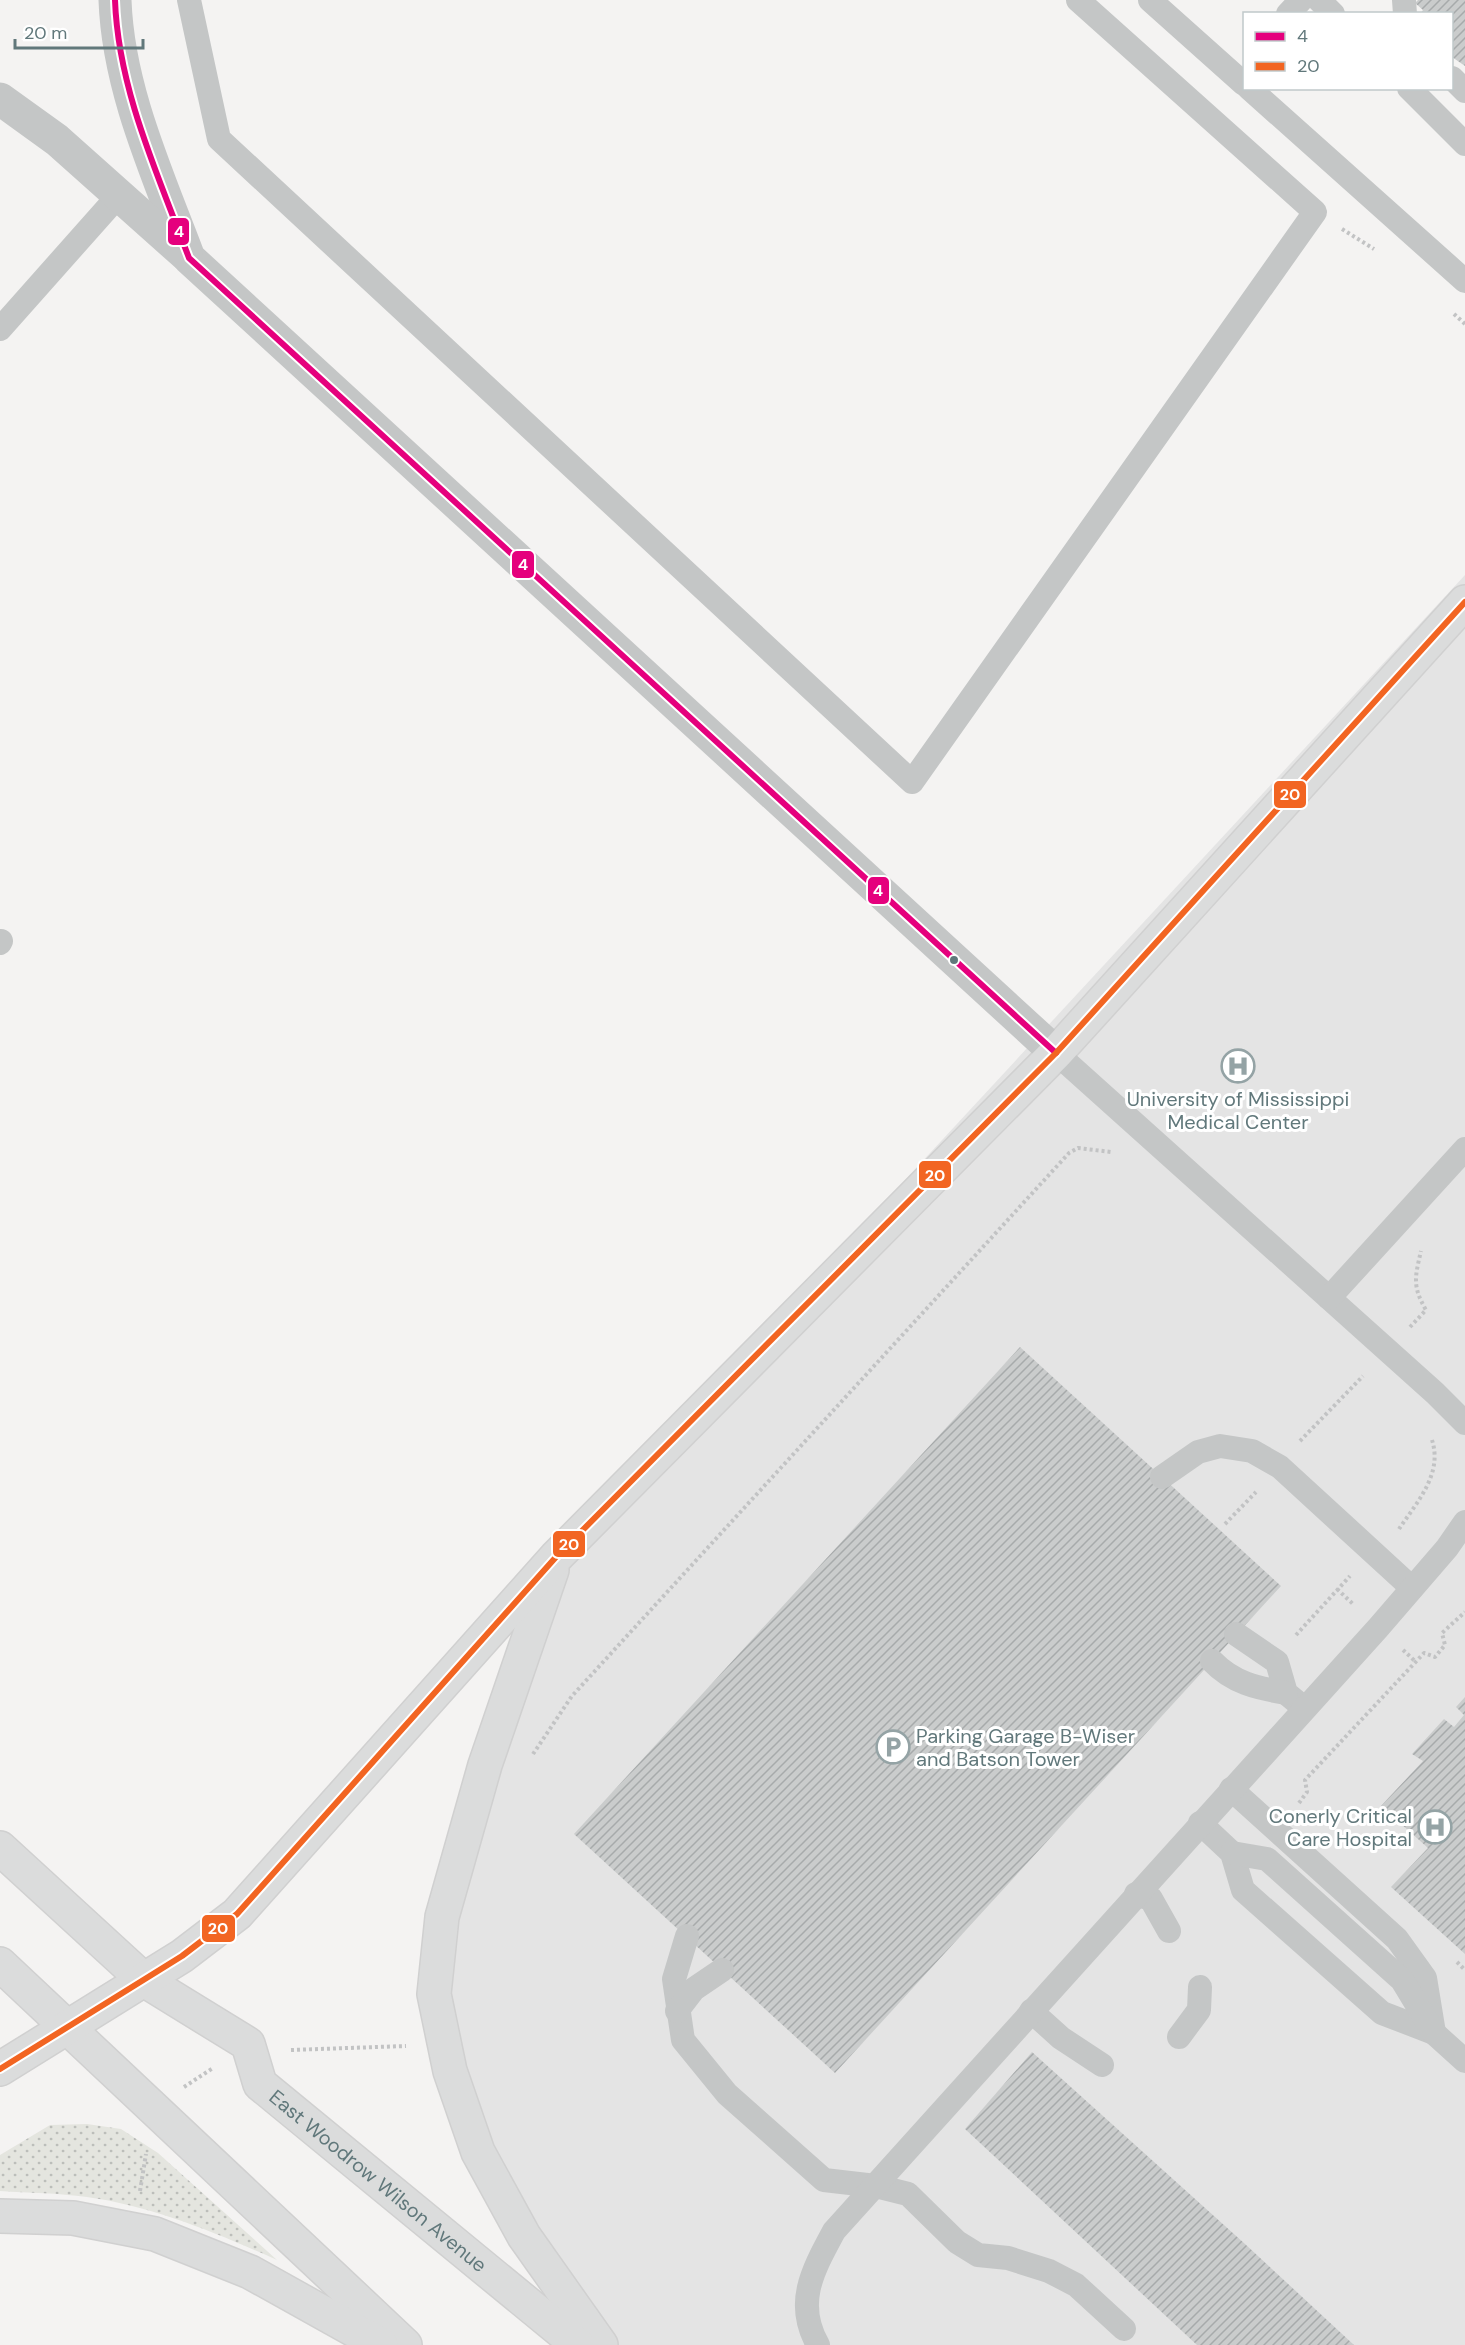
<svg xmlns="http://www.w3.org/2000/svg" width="1465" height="2345" viewBox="0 0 1465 2345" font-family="'DM Sans',sans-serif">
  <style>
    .built { fill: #e4e4e4 }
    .grass { fill: url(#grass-dots) }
    .building { fill: url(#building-hatch) }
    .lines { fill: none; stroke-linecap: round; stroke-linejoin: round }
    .primary-casing { stroke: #d0d0d0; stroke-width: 36 }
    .path { stroke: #c2c3c4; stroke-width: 4; stroke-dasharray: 3 3; stroke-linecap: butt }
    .lane { stroke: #c4c6c6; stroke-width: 24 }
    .street { stroke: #c4c6c6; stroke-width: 33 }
    .primary { stroke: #dbdcdc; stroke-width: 33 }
    .bus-1-casing { stroke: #fff; stroke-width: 10 }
    .bus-2-casing { stroke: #fff; stroke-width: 10 }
    .bus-1 { stroke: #e5007d; stroke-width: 6 }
    .bus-2 { stroke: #f26522; stroke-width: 6 }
    .bus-dot { fill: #61787b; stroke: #fff; stroke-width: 2 }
    .labels { text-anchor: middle; stroke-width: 6; stroke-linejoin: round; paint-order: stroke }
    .poi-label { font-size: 20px; fill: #61787b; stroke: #fff }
    .street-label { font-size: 20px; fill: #61787b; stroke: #fff }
    .line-badge { stroke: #fff; stroke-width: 2 }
    .badge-label { font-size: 16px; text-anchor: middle; font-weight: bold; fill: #fff }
  </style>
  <defs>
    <pattern id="grass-dots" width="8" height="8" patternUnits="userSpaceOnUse" patternTransform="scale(1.5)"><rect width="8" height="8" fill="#e4e5df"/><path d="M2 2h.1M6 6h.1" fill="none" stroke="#bcbeba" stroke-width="1.8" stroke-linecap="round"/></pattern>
    <pattern id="building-hatch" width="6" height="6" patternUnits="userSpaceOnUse" patternTransform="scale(1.5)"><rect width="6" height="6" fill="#cacccc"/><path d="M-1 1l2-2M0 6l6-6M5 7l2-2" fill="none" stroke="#a7aaab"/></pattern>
  </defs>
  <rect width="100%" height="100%" fill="#f4f3f2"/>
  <polygon class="built" points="1465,575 1465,2345 601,2345 450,2071 442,1917 556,1557"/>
  <path class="grass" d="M87 2124 121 2129 158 2153 277 2260C217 2233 152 2206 87 2197 58 2193 29 2193 0 2191V2155L50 2125Z"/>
  <g class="building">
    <polygon points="1418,0 1465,0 1465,66 1452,57 1452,14 1420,14 1423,10 1415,3"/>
    <polygon points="1020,1347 1281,1586 835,2073 574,1834"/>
    <polygon points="1465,1697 1465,1954 1391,1887 1428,1848 1381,1806 1423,1761 1412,1754 1444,1719 1454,1727 1464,1715 1456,1707"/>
    <polygon points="1032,2052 1245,2244 1354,2345 1197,2345 965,2129"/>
  </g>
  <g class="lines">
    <g class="primary-casing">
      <g id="primary">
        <polyline points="552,1570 485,1765 442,1917 434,1994 450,2071 478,2152 524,2236 601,2345"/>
        <path id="s1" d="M0 1848 144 1980 248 2044 260 2084 578 2345"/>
        <polyline points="0,1964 405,2345"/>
        <polyline points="0,2069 182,1956 237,1914 556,1557 1056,1053 1465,602"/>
        <polyline points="0,2216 73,2218 155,2234 250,2272 381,2345"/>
      </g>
    </g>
    <g class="path">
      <polyline points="1342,229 1374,249"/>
      <polyline points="1454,314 1465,324"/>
      <path d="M1410 1327 1426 1310C1412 1286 1415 1277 1421 1251"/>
      <polyline points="1300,1441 1363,1376"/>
      <polyline points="1225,1524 1256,1492"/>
      <path d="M1399 1529C1417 1502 1443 1474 1432 1440"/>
      <polyline points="1337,1589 1353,1604"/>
      <polyline points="1296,1635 1350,1576"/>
      <polyline points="1403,1650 1416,1662"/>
      <polyline points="533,1754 572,1696 1069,1153 1078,1148 1111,1152"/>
      <polyline points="1299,1803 1307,1792 1305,1780 1424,1653 1435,1657 1445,1645 1442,1633 1465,1612"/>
      <polyline points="1457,1962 1465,1970"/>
      <polyline points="291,2050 406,2046"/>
      <polyline points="184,2087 213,2068"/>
      <polyline points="140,2191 146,2154"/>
    </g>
    <g class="lane">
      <polyline points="189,0 219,139 912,782 1315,212 1078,0"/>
      <polyline points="1150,0 1244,84"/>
      <polyline points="1319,0 1333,14"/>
      <polyline points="1404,0 1405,14"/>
      <polyline points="1288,14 1301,0"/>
      <polyline points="1452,78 1465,91"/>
      <polyline points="1249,88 1465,281"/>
      <polyline points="1409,88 1465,144"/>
      <polyline points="0,329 119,195"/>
      <polyline points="0,943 1,941"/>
      <polyline points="1056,1053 1435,1393 1465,1423"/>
      <polyline points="1329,1298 1465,1149"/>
      <polyline points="1162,1477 1198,1452 1220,1446 1252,1451 1280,1467 1412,1588"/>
      <polyline points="1236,1634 1277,1662 1286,1693 1304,1708"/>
      <path d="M1212 1661C1233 1683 1257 1688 1286 1693"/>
      <polyline points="1200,1823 1232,1853 1243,1890 1382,2013 1434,2033 1425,1978 1397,1939 1231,1789"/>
      <polyline points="1232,1853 1267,1859 1402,1980 1434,2033 1465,2061"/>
      <polyline points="1136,1894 1151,1899 1169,1931"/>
      <polyline points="687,1936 674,1979 683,2040 727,2094 824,2180 876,2186 908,2194 957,2242 978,2255 1008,2258 1049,2271 1076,2285 1124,2329"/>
      <polyline points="677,2011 694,1989 722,1970"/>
      <polyline points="1031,2011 1061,2038 1102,2065"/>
      <polyline points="1179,2037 1199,2010 1200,1987"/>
      <path d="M818 2345C794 2303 813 2270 834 2231L1378 1628 1447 1548 1465 1522"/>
    </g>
    <g class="street">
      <path d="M115 0C118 89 158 175 189 258L1056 1053"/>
      <polyline points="0,99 57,140 186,255"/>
    </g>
    <use href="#primary" class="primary"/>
    <g class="bus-1-casing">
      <path id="bus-1" d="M115 0C118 89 158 175 189 258L1056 1053"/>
    </g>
    <g class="bus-2-casing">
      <polyline id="bus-2" points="0,2069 182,1956 237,1914 556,1557 1056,1053 1465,602"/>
    </g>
    <use href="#bus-1" class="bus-1"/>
    <use href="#bus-2" class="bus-2"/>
  </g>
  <defs>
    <g id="hospital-ring" transform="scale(1.725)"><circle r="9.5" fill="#fff" stroke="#94a3a5" stroke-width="1.5"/><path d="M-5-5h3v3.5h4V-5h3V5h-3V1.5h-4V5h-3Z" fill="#94a3a5"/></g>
    <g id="parking-ring" transform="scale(1.725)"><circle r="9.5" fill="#fff" stroke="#94a3a5" stroke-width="1.5"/><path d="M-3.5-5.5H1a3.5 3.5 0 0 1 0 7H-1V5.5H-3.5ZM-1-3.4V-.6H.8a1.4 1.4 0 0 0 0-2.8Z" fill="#94a3a5"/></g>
  </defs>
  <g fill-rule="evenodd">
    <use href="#hospital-ring" x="1238" y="1066"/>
    <use href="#parking-ring" x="893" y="1747"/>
    <use href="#hospital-ring" x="1435" y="1827"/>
  </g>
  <circle class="bus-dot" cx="954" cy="960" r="5"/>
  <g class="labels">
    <g class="poi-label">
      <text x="1238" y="1106">University of Mississippi<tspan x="1238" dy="23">Medical Center</tspan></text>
      <text x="916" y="1743" text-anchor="start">Parking Garage B-Wiser<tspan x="916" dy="23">and Batson Tower</tspan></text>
      <text x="1412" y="1823" text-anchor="end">Conerly Critical<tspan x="1412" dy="23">Care Hospital</tspan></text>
    </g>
    <g class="street-label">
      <text dy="7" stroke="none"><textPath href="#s1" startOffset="512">East Woodrow Wilson Avenue</textPath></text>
    </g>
  </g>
  <g class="line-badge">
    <rect x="167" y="217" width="23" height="29" rx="6" fill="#e5007d"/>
    <rect x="511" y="550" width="24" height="29" rx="6" fill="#e5007d"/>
    <rect x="1273" y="780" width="34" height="29" rx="6" fill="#f26522"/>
    <rect x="867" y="876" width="23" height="29" rx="6" fill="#e5007d"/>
    <rect x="918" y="1160" width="34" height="29" rx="6" fill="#f26522"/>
    <rect x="552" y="1530" width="34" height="28" rx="6" fill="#f26522"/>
    <rect x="201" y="1914" width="35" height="29" rx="6" fill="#f26522"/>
  </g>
  <g class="badge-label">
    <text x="179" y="237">4</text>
    <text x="523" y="570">4</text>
    <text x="1290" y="800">20</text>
    <text x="878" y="896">4</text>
    <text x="935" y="1181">20</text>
    <text x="569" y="1550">20</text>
    <text x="218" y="1934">20</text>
  </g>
  <rect x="1243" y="12" width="210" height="78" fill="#ffffff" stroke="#c0c9ca" stroke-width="1.5"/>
  <rect x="1255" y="32" width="30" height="9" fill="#e5007d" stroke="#c0c9ca" stroke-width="1.5"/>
  <text x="1297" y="42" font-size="18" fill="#61787b">4</text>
  <rect x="1255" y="62" width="30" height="9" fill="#f26522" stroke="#c0c9ca" stroke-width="1.5"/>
  <text x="1297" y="72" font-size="18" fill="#61787b">20</text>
  <path d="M15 39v9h128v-9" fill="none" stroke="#61787b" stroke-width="3"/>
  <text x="24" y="39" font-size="18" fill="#61787b" stroke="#ffffff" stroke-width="4.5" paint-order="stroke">20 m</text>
</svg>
